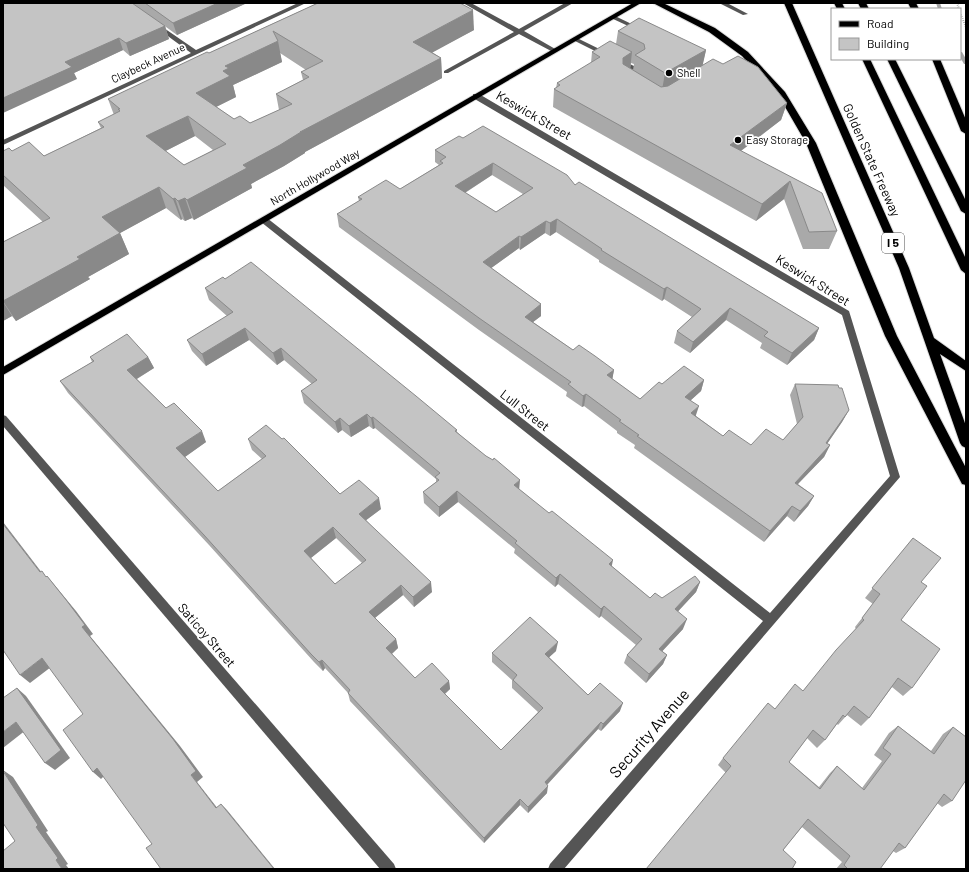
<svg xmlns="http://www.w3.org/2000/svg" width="969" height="872" viewBox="0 0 969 872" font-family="Barlow,sans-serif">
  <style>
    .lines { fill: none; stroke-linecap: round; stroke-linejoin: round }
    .stream { fill: #a3a3a3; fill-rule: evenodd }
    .major-casing { stroke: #dbdbdb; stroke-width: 2 }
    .highway-casing { stroke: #dbdbdb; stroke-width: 2 }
    .path { stroke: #777; stroke-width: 2; stroke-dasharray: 0.5 1.5; stroke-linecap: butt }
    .minor { fill: #555; fill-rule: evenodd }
    .major { fill: #000; fill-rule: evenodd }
    .highway { fill: #000; fill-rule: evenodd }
    .wall { fill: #a9a9a9; fill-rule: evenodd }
    .shaded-wall { fill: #898989 }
    .building { fill: #c4c4c4; stroke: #898989; fill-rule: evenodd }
    .poi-dot { fill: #000; stroke: #fff; stroke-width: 1.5 }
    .labels { text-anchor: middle; stroke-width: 3.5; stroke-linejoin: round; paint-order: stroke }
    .far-street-label { font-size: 11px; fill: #000; stroke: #fff }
    .far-poi-label { font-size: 11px; fill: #000; stroke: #fff; text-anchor: start }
    .shield { fill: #fff; stroke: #4c4c4c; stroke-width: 1 }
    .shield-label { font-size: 12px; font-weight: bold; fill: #000 }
    .street-label { font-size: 13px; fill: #000; stroke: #fff }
    .near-street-label { font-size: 16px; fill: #000; stroke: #fff }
  </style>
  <rect width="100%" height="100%" fill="#fff"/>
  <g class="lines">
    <g class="stream">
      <polygon points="936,3 940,3 942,9 938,9"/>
      <polygon points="960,52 962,52 966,59 966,64 964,64 960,57"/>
    </g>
    <g class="major-casing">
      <polygon id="major" points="633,3 641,3 3,375 3,367"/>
    </g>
    <g class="highway-casing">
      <g id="highway">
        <polygon points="653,3 663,3 715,28 748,52 785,92 816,143 897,336 966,468 966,485 962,484 885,336 806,143 777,93 742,56 709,32"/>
        <polygon points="784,3 792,3 909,268 934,338 966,361 966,371 940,354 966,426 966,448 962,446 960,443 899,268"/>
        <polygon points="834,3 842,3 845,9 837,9"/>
        <polygon points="858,3 866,3 869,9 861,9"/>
        <polygon points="908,3 916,3 919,9 911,9"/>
        <polygon points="862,59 870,59 966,259 966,274 961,270"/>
        <polygon points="887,59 895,59 966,201 966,214 961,211"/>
        <polygon points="932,59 940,59 966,120 966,134 961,131"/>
      </g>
    </g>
    <g class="path">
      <polyline points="957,3 959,9"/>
      <polyline points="960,13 966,27"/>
    </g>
    <g class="minor">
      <polygon points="298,3 306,3 3,145 3,140 191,53 154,26 154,24 158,24 196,50"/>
      <polygon points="463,3 471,3 519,29 565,3 573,3 524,31 557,50 557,52 553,52 519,34 448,73 444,73 444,71 514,32"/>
      <polygon points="719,3 727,3 748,14 743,15"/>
      <polygon points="611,16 615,16 644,30 639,31 611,18"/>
      <polygon points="575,37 640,69 642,70 634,76 630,76 628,75 633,70 573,40 572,39"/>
      <polygon points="473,94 479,94 849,311 900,477 564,869 548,869 550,864 763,621 261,222 261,218 267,218 770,613 890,476 842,315 473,98"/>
      <polygon points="3,415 6,416 394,864 396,869 380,869 3,426"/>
    </g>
    <use href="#major" class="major"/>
    <use href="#highway" class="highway"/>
  </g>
  <g class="wall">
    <polygon points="3,3 247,3 177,35 162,24 165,26 169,39 130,56 123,50 74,73 77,79"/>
    <path d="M318 3 474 30 432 52 441 58 442 78 305 152V153L284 166 251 184 252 188 194 220 192 218 185 221 182 219 181 220 166 208 120 233 129 254 88 277 90 279 16 321 12 316 3 321V242L43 222 3 185V151H12L44 156 101 128 98 122 114 115 108 99 209 53ZM280 53 306 70 301 72 303 80 276 94 279 110 250 123 234 119 216 107 236 97 233 85 282 62ZM195 136 213 150 184 165 165 151Z"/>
    <path d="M618 31 706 50 702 66 787 103 781 120 741 151 822 193 837 231 829 249H803L784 199 756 221 553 107 554 89 556 88 557 83 591 63 592 52 616 44ZM631 63 634 64 633 70 630 69Z"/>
    <path d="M463 138 575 185 819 328 814 340 787 365 760 348 762 343 726 320 690 353 674 343 677 331 692 317 664 299 662 301 599 262V260L556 232 550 236 545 233 520 250 519 248 491 268 541 304V316L533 322 573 350 614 370 612 379 640 399 662 384 704 380 701 391 691 400 696 416 723 436 751 445 783 440 797 424 790 395 795 384 849 410 842 422 827 444 830 445 824 457 798 484 814 496 808 506 794 522 787 516 764 542 634 448 635 445 617 433V431L584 406 582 407 566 396 567 392 479 330 339 227 337 214 359 201 358 197 400 189 439 165 435 162V150ZM492 175 523 194 496 212 465 193Z"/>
    <polygon points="225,279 457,430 457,432 519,489 650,598 662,598 700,582 696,592 678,611 683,629 662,651 667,655 663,664 646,683 624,663 627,655 636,645 601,616 599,618 558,584 555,587 514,553 515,549 458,502 439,517 424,503 423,492 436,482 436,479 375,428 373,429 369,426 351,437 342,430 338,433 304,403 301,391 312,384 284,360 277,365 249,340 206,366 192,351 187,340 227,316 209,300 205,288"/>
    <path d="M90 357H148L154 368 137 379 166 408 206 442 185 457 218 491 262 459 252 450 248 439 340 494 381 509 366 520 432 592 414 607 403 595 375 618 396 639 398 648 392 654 415 678 449 681 450 689 445 694 501 750 538 712 512 688V680L492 662V653L556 651 549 657 588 695 620 711 601 731 598 729 547 785V793L528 813 520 805 484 843 350 701 348 693 325 668 323 671 314 662 209 545 68 393 60 381 92 362ZM336 538 362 563 335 584 311 558Z"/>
    <polygon points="913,538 921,582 901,620 912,688 903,696 892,687 869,718 861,726 847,715 838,725 837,724 825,740 817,748 807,738 789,762 819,787 830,773 837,766 862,788 882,761 874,755 889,733 898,726 931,751 943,734 953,727 952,801 942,807 937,803 905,848 896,853 893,851 880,869 836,869 842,862 802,827 783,850 726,773 718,765 723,758 775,709 803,691 856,629 855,627 873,604 865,598"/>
  </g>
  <g class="shaded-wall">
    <polygon points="218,3 247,3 177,35 173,23"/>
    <polygon points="473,10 474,30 415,62 413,42"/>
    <polygon points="165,26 169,39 130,56 126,43"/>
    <polygon points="119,38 123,50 74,73 77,79 3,113 3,98 65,62"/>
    <polygon points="278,41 282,62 233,85 236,97 202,114 196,93 223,71 225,66"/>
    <polygon points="706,50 701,73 661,96 665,73"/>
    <polygon points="632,52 630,70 620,76 623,58"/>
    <polygon points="441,58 442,78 305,152 305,153 284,166 251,184 252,188 194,220 187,200 243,165 300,132"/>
    <polygon points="787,103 781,120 725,163 730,145"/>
    <polygon points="188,116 195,136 154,157 146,136"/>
    <polygon points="493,163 492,175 455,199 455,186"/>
    <polygon points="790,181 784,199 756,221 762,204"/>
    <polygon points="159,187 166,208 111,238 102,217"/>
    <polygon points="175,198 182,219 181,220 173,199"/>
    <polygon points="185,198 192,218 185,221 178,201"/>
    <polygon points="557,219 556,232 550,236 550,223"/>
    <polygon points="546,221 545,233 520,250 521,237"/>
    <polygon points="120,233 129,254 88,277 90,279 16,321 3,301 77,257"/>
    <polygon points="519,236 519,248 483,274 483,262"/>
    <polygon points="667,287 664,299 662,301 664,289"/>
    <polygon points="3,302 12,316 3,321"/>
    <polygon points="541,304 541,316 524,329 525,317"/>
    <polygon points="730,308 726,320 690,353 693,342"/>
    <polygon points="245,328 249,340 206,366 202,354"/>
    <polygon points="819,328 814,340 787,365 792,353"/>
    <polygon points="281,348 284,360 277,365 273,353"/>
    <polygon points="148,357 154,368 133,381 127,370"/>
    <polygon points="614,370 612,381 607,375"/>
    <polygon points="704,380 701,391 682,408 685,397"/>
    <polygon points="586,394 584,406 582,407 583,396"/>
    <polygon points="699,406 695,418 691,413"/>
    <polygon points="849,410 842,422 820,454 826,443"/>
    <polygon points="367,414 369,426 351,437 349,426"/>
    <polygon points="373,417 375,428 373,429 371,418"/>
    <polygon points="340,418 342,430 338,433 335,422"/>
    <polygon points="202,431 206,442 182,459 176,448"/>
    <polygon points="830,445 824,457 789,493 795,483"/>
    <polygon points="520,480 519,491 514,485"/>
    <polygon points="457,491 458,502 439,517 439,507"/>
    <polygon points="814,496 808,506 794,522 800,511"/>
    <polygon points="379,498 381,509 361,524 359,514"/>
    <polygon points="792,506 787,516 764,542 770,531"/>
    <polygon points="3,522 49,582 40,572 3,524"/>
    <polygon points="333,527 336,538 307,561 304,551"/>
    <polygon points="613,560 611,570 609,564"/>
    <polygon points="560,574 558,584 555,587 556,578"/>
    <polygon points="47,576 76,611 93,634 90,636 180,746 203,777 197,782 222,814 216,808 191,775 82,627"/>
    <polygon points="431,582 432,592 414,607 413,597"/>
    <polygon points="700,582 696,592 671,619 675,609"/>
    <polygon points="401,585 403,595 371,621 369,612"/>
    <polygon points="604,606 601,616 599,618 601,609"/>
    <polygon points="687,619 683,629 656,658 659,649"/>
    <polygon points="396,639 398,648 388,657 386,648"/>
    <polygon points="558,642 556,651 544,662 545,654"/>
    <polygon points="667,655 663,664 646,683 649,674"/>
    <polygon points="42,658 51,667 30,683 20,675"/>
    <polygon points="322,660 325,668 323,671 319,662"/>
    <polygon points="449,681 450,689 441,697 440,689"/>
    <polygon points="17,688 26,696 70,758 55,770 45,763"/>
    <polygon points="623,703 620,711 601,731 603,724"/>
    <polygon points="16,722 26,730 3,748 3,732"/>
    <polygon points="601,722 598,729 543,789 545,782"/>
    <polygon points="97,768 105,775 101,779 93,772"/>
    <polygon points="3,770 13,777 48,831 46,832 68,864 66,865 69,869 62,869 56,860 36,827"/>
    <polygon points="548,786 547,793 528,813 528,807"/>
    <polygon points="520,799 520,805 484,843 484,838"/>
    <polygon points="221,804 227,810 275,869 274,869"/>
  </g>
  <g class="building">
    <polygon points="3,3 132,3 165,26 126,43 119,38 65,62 72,67 3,98"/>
    <polygon points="145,3 218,3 173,23"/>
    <path d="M318 3H460L473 10 413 42 441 58 300 132H301L280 145 243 165 247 168 187 200 185 198 178 201 175 198 173 199 159 187 102 217 120 233 77 257 80 259 3 301V242L50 218 3 175V151L9 148 12 151 29 142 44 156 104 127 98 122 120 111 118 109H120L108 99 207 52 209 53ZM273 31 323 61 301 72 309 77 276 94 292 104 250 123 240 116 234 119 196 93 230 76 223 71 229 68 225 66 278 41ZM188 116 226 144 184 165 146 136Z"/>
    <polygon points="639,18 706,50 665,73 635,55 645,49 644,44 618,31"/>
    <polygon points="610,41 632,52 623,58 623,64 661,87 668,86 713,59 723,64 738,56 758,67 787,103 730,145 822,193 837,231 809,232 790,181 762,204 554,89 560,85 557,83 600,57 592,52"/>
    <path d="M483 126 567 175 575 185 579 182 819 328 792 353 764 336 768 332 730 308 693 342 677 331 701 309 667 287 664 289 601 250 602 249 557 219 550 223 546 221 521 237 519 236 483 262 541 304 525 317 573 350 579 345 595 356 614 370 607 375 640 399 659 382 662 384 684 366 704 380 685 397 699 406 691 413 723 436 729 430 751 445 766 429 783 440 803 417 795 384 838 385 839 388H842L849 410 826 443 830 445 795 483 814 496 800 511 792 506 770 531 637 436 639 435 619 421 621 420 586 394 583 396 568 384 571 382 479 318 337 214 362 199 358 197 386 180 400 189 443 163 440 161 446 157 435 150 459 136 463 138ZM493 163 533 188 496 212 455 186Z"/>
    <polygon points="251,262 416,396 457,430 455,431 486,456 493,460 494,458 520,480 514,485 549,513 552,511 613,560 609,564 650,598 655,593 662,598 695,576 700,582 675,609 687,619 659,649 667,655 649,674 627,655 642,639 604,606 601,609 560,574 556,578 515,543 517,541 457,491 439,507 423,492 439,480 435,477 440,473 373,417 371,418 367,414 349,426 340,418 335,422 301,391 317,380 281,348 273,353 245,328 202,354 187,340 233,312 205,288 223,277 225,279"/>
    <path d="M127 334 148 357 127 370 166 408 174 403 202 431 176 448 218 491 266 456 248 439 266 425 282 439 284 438 340 494 359 480 379 498 359 514 431 582 413 597 401 585 369 612 396 639 386 648 415 678 432 663 449 681 440 689 501 750 543 708 513 680 517 675 492 653 530 617 558 642 545 654 588 695 600 683 623 703 603 724 601 722 545 782 548 786 528 807 520 799 484 838 348 693 350 690 322 660 319 662 311 654 204 535 60 381 94 361 90 357ZM333 527 366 560 335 584 304 551Z"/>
    <polygon points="3,524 40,572 42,571 46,577 47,576 67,601 85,625 82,627 173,739 196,771 191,775 216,808 221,804 274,869 161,869 146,848 152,844 97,768 93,772 63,730 83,714 42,658 20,675 3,650"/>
    <polygon points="913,538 941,558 921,582 927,586 901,620 940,649 912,688 898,678 869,718 854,706 845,717 843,715 825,740 813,730 789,762 820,789 837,766 864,790 891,754 883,748 898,726 934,754 953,727 966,737 966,780 952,801 944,794 905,848 899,843 880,869 848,869 844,865 850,856 808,819 783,850 796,862 792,869 646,869 731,766 723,758 768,703 775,709 795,684 803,691 836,650 864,620 862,618 880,594 872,588"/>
    <polygon points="17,688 61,750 45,763 16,722 3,732 3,698"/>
    <polygon points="3,771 38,825 36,827 58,858 56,860 62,869 3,869 3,851 15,841 3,823"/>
  </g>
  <g class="poi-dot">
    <circle cx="669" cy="73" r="4"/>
    <circle cx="738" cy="140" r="4"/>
  </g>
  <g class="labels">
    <g class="far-street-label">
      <text transform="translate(148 63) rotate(-25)" y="4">Claybeck Avenue</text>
      <text transform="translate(315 177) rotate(-30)" y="4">North Hollywood Way</text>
    </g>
    <g class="far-poi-label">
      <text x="677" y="77">Shell</text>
      <text x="746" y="144">Easy Storage</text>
    </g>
    <rect class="shield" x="882" y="233" width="22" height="20" rx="3"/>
    <g class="shield-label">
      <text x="893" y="247">I 5</text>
    </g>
    <g class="street-label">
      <text transform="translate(534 115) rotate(30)" y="5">Keswick Street</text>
      <text transform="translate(872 160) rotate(66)" y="5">Golden State Freeway</text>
      <text transform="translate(813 280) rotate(32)" y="5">Keswick Street</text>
      <text transform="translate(525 410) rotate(38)" y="5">Lull Street</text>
      <text transform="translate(207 635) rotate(49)" y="5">Saticoy Street</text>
    </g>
    <g class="near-street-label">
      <text transform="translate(649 733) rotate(-49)" y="6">Security Avenue</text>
    </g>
  </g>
  <rect width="969" height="872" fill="none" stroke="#000000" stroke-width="8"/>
  <rect x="831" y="8" width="130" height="52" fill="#ffffff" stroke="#999999"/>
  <rect x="839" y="21" width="20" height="6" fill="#000000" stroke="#999999"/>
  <text x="867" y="28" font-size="12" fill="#000000">Road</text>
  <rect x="839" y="38" width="20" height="12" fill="#c4c4c4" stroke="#999999"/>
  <text x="867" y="48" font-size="12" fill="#000000">Building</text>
</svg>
